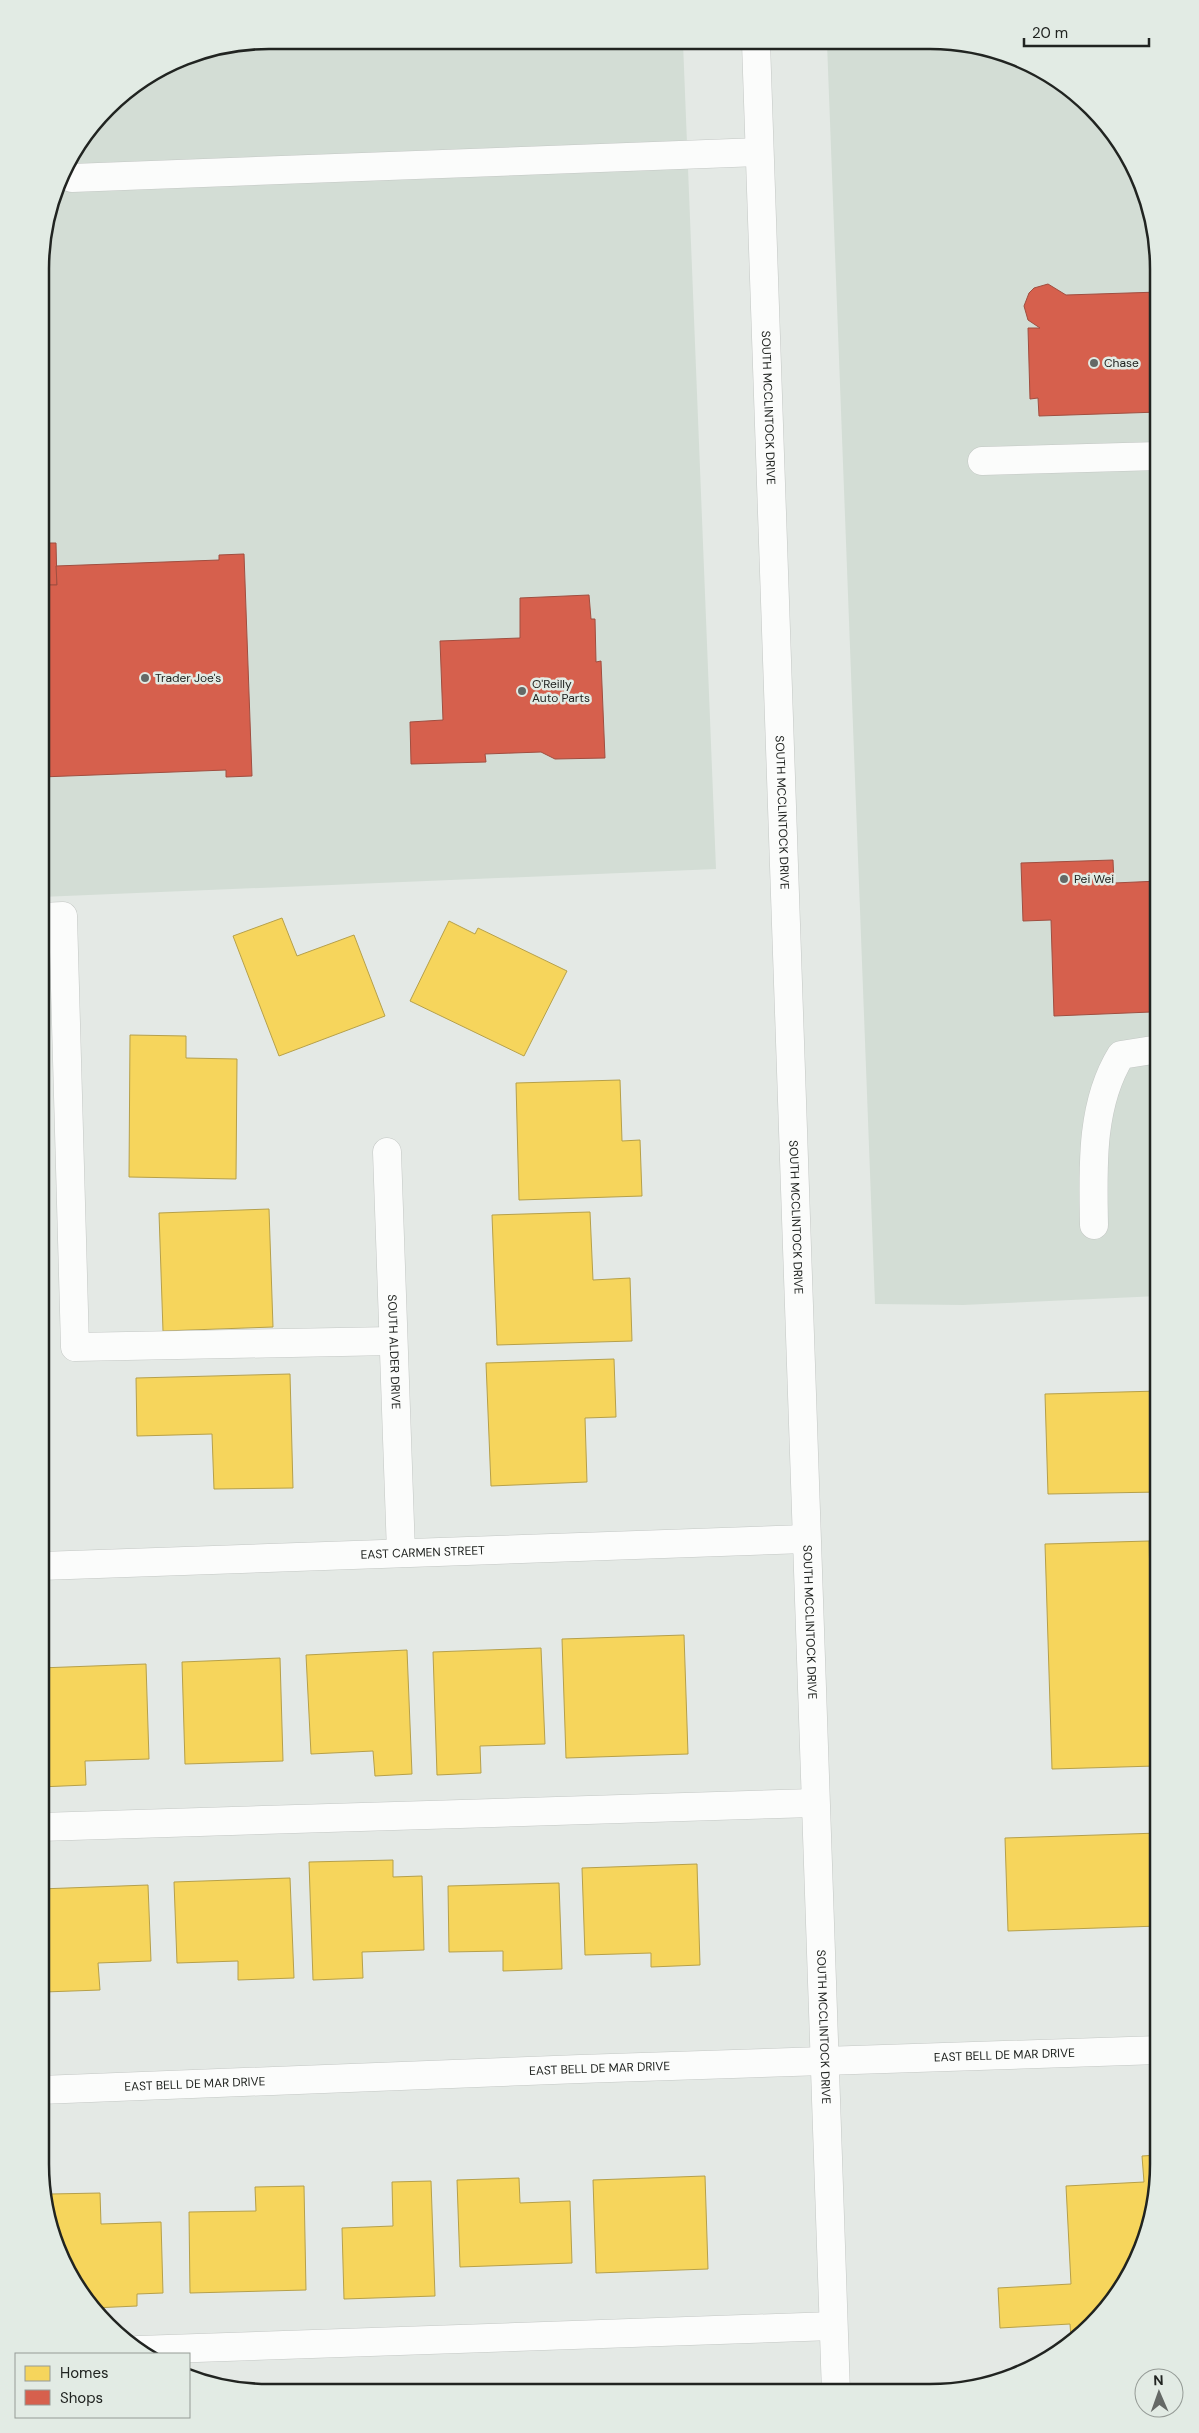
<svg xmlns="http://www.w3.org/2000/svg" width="1199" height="2433" viewBox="0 0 1199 2433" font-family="'DM Sans',sans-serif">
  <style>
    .built { fill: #d3ddd5 }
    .homes { fill: #f6d55c; stroke: #b6a04a }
    .shops { fill: #d6604d; stroke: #a04e40 }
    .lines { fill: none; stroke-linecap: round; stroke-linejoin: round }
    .minor-casing { stroke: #c3c7c4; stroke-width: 29 }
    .major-casing { stroke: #c3c7c4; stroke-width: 29 }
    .minor { stroke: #fbfcfb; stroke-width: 28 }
    .major { stroke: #fbfcfb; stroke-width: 28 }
    .poi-dot { fill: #656966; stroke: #e2ebe4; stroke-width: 2 }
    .labels { text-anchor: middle; stroke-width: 5; stroke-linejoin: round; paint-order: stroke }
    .poi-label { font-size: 12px; fill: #212421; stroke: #e2ebe4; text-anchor: start }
    .street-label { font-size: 12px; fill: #212421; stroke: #e2ebe4 }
    .rim { fill: none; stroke: #212421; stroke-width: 2.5 }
  </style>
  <rect width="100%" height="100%" fill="#e4e9e5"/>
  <g class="built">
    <polygon points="269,40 683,43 716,869 41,897 42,239 64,167 118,97 182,57"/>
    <polygon points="827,43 974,44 1032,64 1081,97 1121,142 1147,196 1159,269 1159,1296 963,1305 875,1304"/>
  </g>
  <g class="homes">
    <polygon points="282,918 297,956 354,935 385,1016 279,1056 233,936"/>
    <polygon points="449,921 475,934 478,928 567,971 524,1056 410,1001"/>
    <polygon points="130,1035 186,1036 186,1058 237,1059 236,1179 129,1177"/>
    <polygon points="620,1080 622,1141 640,1140 642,1196 519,1200 516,1083"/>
    <polygon points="269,1209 273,1327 163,1331 159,1213"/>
    <polygon points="590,1212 593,1280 630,1278 632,1341 497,1345 492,1215"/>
    <polygon points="614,1359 616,1417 585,1418 587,1482 491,1486 486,1363"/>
    <polygon points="290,1374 293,1488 214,1489 212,1434 137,1436 136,1378"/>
    <polygon points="1159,1391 1159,1492 1048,1494 1045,1394"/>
    <polygon points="1149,1541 1155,1766 1052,1769 1045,1544"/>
    <polygon points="684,1635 688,1754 566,1758 562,1639"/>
    <polygon points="541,1648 545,1744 480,1746 481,1773 437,1775 433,1652"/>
    <polygon points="407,1650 412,1774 375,1776 373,1751 311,1754 306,1655"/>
    <polygon points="280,1658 283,1761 185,1764 182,1662"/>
    <polygon points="146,1664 149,1759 85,1761 86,1785 40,1787 40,1668"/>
    <polygon points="1159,1833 1159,1926 1008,1931 1005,1838"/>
    <polygon points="393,1860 393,1877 422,1876 424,1950 362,1952 363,1978 313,1980 309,1862"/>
    <polygon points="697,1864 700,1965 651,1967 651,1953 585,1955 582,1868"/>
    <polygon points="290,1878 294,1978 238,1980 238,1961 177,1963 174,1882"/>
    <polygon points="559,1883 562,1969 503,1971 503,1951 449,1952 448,1886"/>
    <polygon points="148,1885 151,1961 98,1963 100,1990 44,1992 40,1889"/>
    <polygon points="1158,2155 1158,2179 1142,2251 1111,2304 1075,2338 1071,2338 1070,2324 1000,2328 998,2288 1071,2284 1066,2186 1144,2182 1142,2156"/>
    <polygon points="705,2176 708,2269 596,2273 593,2180"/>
    <polygon points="519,2178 520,2203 570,2201 572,2263 460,2267 457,2180"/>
    <polygon points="431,2181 435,2296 344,2299 342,2228 393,2226 392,2182"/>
    <polygon points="304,2186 306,2290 190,2293 189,2212 256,2211 255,2187"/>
    <polygon points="100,2193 101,2224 161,2222 163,2293 137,2294 137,2306 93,2308 78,2291 53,2238 51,2194"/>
    <polygon points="675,2386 675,2392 621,2392 620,2388"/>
    <polygon points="450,2389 450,2392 361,2391"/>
  </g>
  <g class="shops">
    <polygon points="1048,284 1066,295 1159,292 1159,412 1039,416 1038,398 1030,399 1028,328 1040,328 1028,320 1024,306 1029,293 1034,288"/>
    <polygon points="42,543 56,543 57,585 42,585"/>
    <polygon points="244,554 252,776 226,777 226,770 41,777 42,585 57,585 56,566 219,560 219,555"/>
    <polygon points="589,595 591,619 595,619 596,662 601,661 605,758 555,759 541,752 485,754 486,762 411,764 410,722 443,720 440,641 520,638 520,598"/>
    <polygon points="1113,860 1114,883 1159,881 1159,990 1150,990 1151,1012 1054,1016 1051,920 1023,921 1021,863"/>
  </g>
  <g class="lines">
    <g class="minor-casing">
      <g id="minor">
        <polyline points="72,178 759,152"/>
        <polyline points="982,461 1159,456"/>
        <polyline points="41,917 63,916 75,1347 393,1341"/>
        <path id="s1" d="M387 1152 401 1553"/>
        <path d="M1094 1225C1093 1169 1090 1105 1121 1055L1159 1049"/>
        <path id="s2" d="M41 1566 805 1539"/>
        <polyline points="40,1827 814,1803"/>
        <path id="s3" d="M40 2090 580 2069 1159 2050"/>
        <polyline points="138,2350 833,2326"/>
      </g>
    </g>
    <g class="major-casing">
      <g id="major">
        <path id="s4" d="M756 43 836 2393"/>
      </g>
    </g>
    <use href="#minor" class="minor"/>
    <use href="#major" class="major"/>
  </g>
  <g class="poi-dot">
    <circle cx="1094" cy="363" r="5"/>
    <circle cx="145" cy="678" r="5"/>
    <circle cx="522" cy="691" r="5"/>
    <circle cx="1064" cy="879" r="5"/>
  </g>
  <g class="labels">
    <g class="poi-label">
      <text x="1104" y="367">Chase</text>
      <text x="155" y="682">Trader Joe's</text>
      <text x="532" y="688">O'Reilly<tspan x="532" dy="14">Auto Parts</tspan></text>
      <text x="1074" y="883">Pei Wei</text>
    </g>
    <g class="street-label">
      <text dy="4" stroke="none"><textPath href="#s4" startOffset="365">SOUTH MCCLINTOCK DRIVE</textPath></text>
      <text dy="4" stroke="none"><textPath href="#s4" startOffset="770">SOUTH MCCLINTOCK DRIVE</textPath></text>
      <text dy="4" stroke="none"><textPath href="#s4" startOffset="1175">SOUTH MCCLINTOCK DRIVE</textPath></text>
      <text dy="4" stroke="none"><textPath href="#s1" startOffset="200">SOUTH ALDER DRIVE</textPath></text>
      <text dy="4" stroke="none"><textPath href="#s2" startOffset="382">EAST CARMEN STREET</textPath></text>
      <text dy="4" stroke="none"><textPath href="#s4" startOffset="1580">SOUTH MCCLINTOCK DRIVE</textPath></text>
      <text dy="4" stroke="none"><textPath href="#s4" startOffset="1985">SOUTH MCCLINTOCK DRIVE</textPath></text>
      <text dy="4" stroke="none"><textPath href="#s3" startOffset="965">EAST BELL DE MAR DRIVE</textPath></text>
      <text dy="4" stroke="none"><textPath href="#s3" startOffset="560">EAST BELL DE MAR DRIVE</textPath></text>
      <text dy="4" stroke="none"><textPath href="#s3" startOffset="155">EAST BELL DE MAR DRIVE</textPath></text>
    </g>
  </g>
  <path d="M0 0H1199V2433H0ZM269 49H930A220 220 0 0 1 1150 269V2164A220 220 0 0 1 930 2384H269A220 220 0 0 1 49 2164V269A220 220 0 0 1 269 49Z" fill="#e2ebe4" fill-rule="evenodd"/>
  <path class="rim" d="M269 49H930A220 220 0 0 1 1150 269V2164A220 220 0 0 1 930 2384H269A220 220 0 0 1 49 2164V269A220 220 0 0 1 269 49Z"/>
  <rect x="15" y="2353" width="175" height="65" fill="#e2ebe4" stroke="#959b96"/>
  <rect x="25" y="2366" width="25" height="15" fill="#f6d55c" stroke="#959b96"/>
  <text x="60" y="2378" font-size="15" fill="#212421">Homes</text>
  <rect x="25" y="2390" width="25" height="15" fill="#d6604d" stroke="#959b96"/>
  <text x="60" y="2403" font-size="15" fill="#212421">Shops</text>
  <g transform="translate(1159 2393) rotate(358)"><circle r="24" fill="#e2ebe4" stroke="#959b96"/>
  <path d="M0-4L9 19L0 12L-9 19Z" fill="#656966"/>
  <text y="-8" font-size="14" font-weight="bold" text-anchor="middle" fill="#212421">N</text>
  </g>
  <path d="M1024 38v8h125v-8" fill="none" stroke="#212421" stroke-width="2.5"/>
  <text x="1032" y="38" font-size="15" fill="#212421" stroke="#e2ebe4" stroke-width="4" paint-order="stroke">20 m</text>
</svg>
